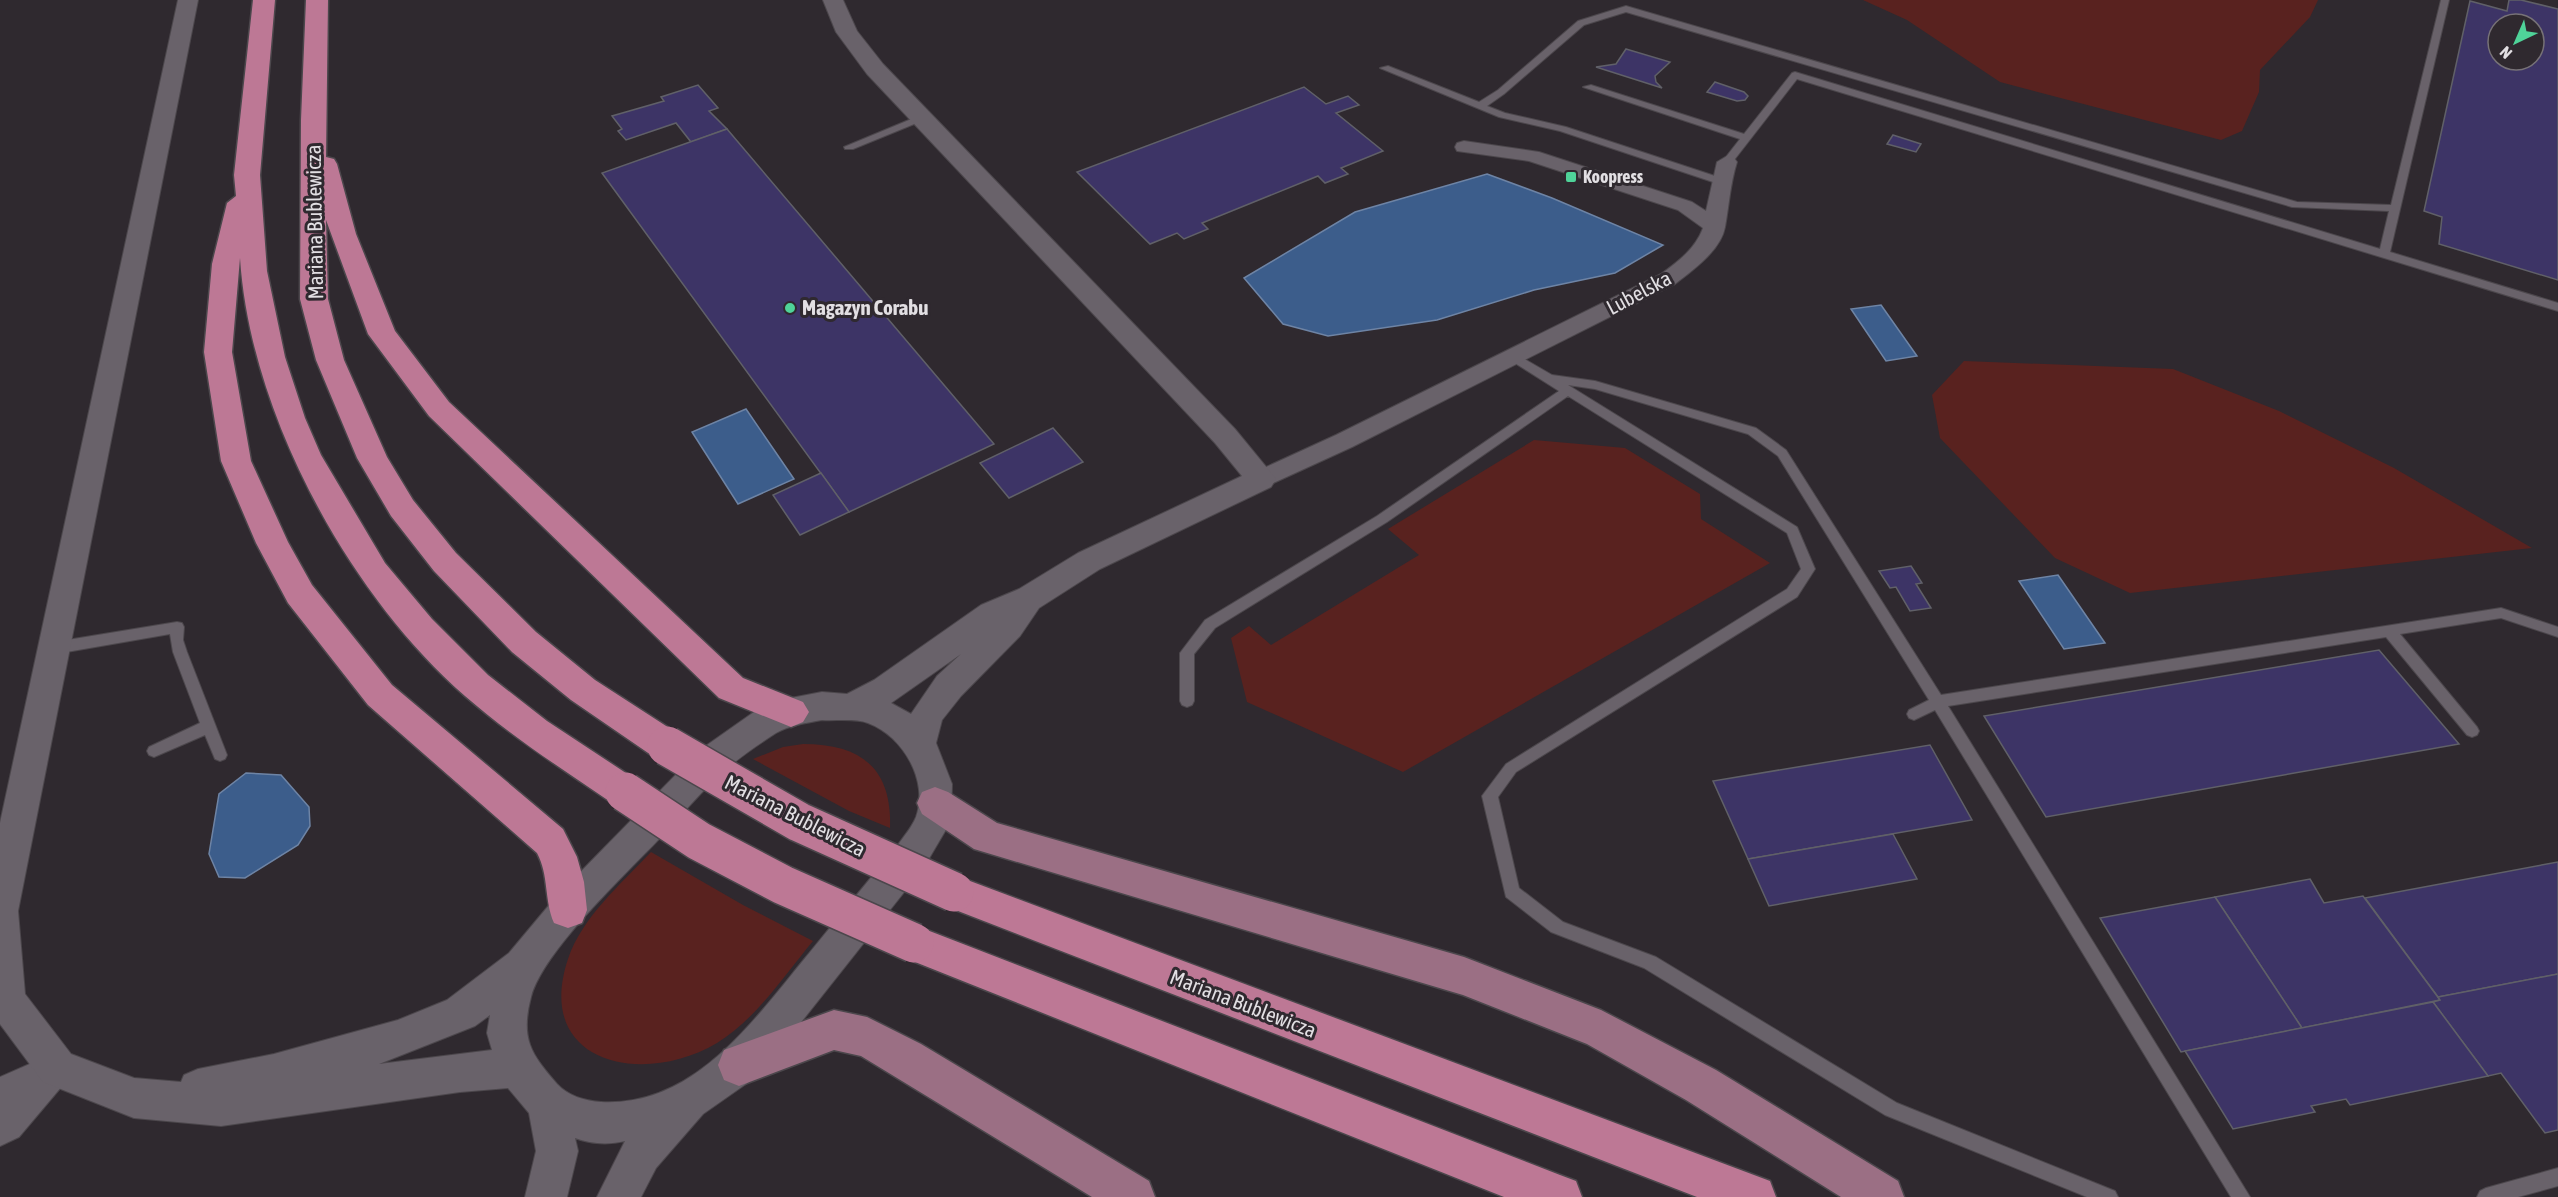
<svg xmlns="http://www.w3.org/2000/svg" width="2558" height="1197" viewBox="0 0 2558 1197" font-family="'Asap Condensed',sans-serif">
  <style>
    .green { fill: #59221f }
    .water { fill: #3c5d8b; stroke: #6e84a5; stroke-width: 1.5 }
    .building { fill: #3d3466; stroke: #606068; stroke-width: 1.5; fill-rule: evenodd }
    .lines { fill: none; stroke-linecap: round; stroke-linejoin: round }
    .service-casing { stroke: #4c474c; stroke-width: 2 }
    .minor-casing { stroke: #4c474c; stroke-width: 2 }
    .tertiary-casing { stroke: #4c474c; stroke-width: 2 }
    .primary-casing { stroke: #4c474c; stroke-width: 3 }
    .motorway-casing { stroke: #4c474c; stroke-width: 3 }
    .service { fill: #69626a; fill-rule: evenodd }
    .minor { fill: #69626a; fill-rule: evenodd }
    .tertiary { fill: #69626a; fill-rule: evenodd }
    .primary { fill: #9b6f84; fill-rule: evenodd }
    .motorway { fill: #bd7895; fill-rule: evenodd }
    .motorway-bridge-casing { stroke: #4c474c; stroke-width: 42; stroke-linecap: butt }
    .motorway-bridge { stroke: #bd7895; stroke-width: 39 }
    .poi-dot { fill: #4fd399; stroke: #2f292f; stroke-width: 2 }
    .labels { text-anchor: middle; stroke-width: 6; stroke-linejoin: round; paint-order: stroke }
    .far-poi-label { font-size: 18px; font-weight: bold; fill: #e2dfe3; stroke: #2f292f; text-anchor: start }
    .street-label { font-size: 21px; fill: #e2dfe3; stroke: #2f292f }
    .poi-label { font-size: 21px; font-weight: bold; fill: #e2dfe3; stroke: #2f292f; text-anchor: start }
  </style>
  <rect width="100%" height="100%" fill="#2f292f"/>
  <g class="green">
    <polygon points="1863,0 2318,0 2310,17 2260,70 2259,92 2242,131 2221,140 2000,82 1907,20"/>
    <polygon points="1964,361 2173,369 2279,411 2394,468 2532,548 2130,593 2055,558 1940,438 1932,395"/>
    <polygon points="1534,440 1625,448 1700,494 1701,519 1770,563 1403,772 1247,702 1231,638 1249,626 1271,645 1419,555 1388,529"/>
    <path d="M803 744C861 744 892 768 890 828L849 811 753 759 783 747Z"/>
    <path d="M651 852 743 905 813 941C784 976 756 1019 717 1043 643 1087 533 1064 568 959 582 917 622 883 651 852Z"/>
  </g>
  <g class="water">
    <polygon points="1487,174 1552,198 1663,245 1615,273 1534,290 1437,320 1328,336 1283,324 1244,278 1355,212"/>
    <polygon points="1881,305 1917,356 1886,361 1851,309"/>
    <polygon points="746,409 794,479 738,504 692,432"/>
    <polygon points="2058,575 2105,643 2064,649 2019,581"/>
    <polygon points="246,773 281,775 309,807 310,826 298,845 245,878 219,877 209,854 219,794"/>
  </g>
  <g class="building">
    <path d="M2509 0H2521L2558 9V280L2439 244 2442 217 2424 211 2470 1 2507 11ZM2498 24H2534V60H2498Z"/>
    <polygon points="1626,49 1670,62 1655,76 1656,82 1662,88 1596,67 1616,64"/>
    <polygon points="1715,82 1744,92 1748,96 1745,100 1737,101 1707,92"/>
    <polygon points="698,85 718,108 709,111 727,129 691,142 676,123 626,140 618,131 622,129 612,116 664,101 661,97"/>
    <polygon points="1304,87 1326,104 1348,96 1359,105 1336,113 1383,151 1341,168 1348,174 1325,183 1318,176 1202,223 1208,229 1184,239 1177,233 1150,244 1077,172"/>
    <polygon points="727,129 994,444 849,512 602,173"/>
    <polygon points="1893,135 1921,144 1916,152 1887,144"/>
    <polygon points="1053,428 1083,462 1009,498 980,463"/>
    <polygon points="821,473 849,512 800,535 773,495"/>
    <polygon points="1911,566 1922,583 1916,584 1931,608 1910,611 1896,587 1890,588 1879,571"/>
    <polygon points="2379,650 2459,744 2046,817 1984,716"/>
    <polygon points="1930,745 1972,820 1748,859 1713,781"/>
    <polygon points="1893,834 1917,879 1769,906 1748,859"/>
    <polygon points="2558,862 2558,974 2438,997 2365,898"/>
    <polygon points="2310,879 2324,903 2363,896 2440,1000 2302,1028 2215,897"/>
    <polygon points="2215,897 2302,1028 2181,1052 2100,918"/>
    <polygon points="2558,974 2558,1130 2545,1133 2501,1073 2488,1076 2433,1002 2440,1000 2438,997"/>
    <polygon points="2433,1002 2488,1076 2350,1105 2346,1099 2311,1106 2315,1112 2233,1129 2185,1051"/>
  </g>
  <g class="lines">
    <g class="service-casing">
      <g id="service">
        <polygon points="2441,0 2449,0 2390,252 2558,303 2558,311 1797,79 1731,164 1723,164 1722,162 1740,139 1583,87 1591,85 1744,134 1792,73 1795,72 2380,249 2389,211 2292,207 1626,12 1584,25 1504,94 1487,106 1505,113 1566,127 1724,179 1724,183 1716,183 1560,131 1499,117 1380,68 1388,66 1479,102 1498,90 1578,21 1626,6 2297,202 2391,205"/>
        <polygon points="921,115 924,116 924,120 853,149 845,149 844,147"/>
        <polygon points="1514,353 1552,375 1595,381 1756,428 1786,450 1941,695 2501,608 2558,627 2558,637 2501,618 2400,634 2477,727 2479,731 2477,735 2472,737 2467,735 2386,637 1948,706 2250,1197 2231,1197 1935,710 1914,720 1909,718 1907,714 1909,710 1929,700 1778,456 1748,434 1595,389 1568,385 1797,527 1815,569 1797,597 1516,772 1498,797 1519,888 1563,922 1656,957 1897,1103 2115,1191 2118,1197 2087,1197 1885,1115 1644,968 1551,932 1506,897 1482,796 1506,764 1787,589 1801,569 1787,533 1568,396 1387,522 1215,628 1194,654 1194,701 1192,705 1187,707 1182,705 1180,701 1180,653 1205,620 1377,516 1559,391 1510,360 1508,357 1510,354"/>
        <polygon points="177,622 182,623 184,627 183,640 187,652 227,755 225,759 220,761 215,759 205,735 154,757 149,755 147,751 149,747 200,723 173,652 170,634 55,654 50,652 48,648 50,644 55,642"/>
        <polygon points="2558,1168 2558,1186 2518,1197 2477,1197 2480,1191 2486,1188"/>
      </g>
    </g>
    <g class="minor-casing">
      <g id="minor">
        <path d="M1464 141 1539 152 1692 202 1706 211 1717 162 1727 156 1734 158 1737 162C1730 184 1729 206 1725 227 1721 250 1693 270 1675 284L1352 447 1269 485 1261 488 1253 485 1249 479 1253 473 1336 435 1661 274C1679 261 1695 249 1703 228L1678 210 1529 161 1457 151 1455 147 1457 143Z"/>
        <polygon points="57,1052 68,1057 73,1068 68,1079 19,1137 0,1146 0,1077"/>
      </g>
    </g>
    <g class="tertiary-casing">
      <path id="tertiary" d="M178 0H198L18 911 25 994 71 1054 134 1078 181 1082 184 1075 198 1069 274 1054 398 1020 447 1000 509 953 555 898 700 750 754 712 791 698 822 692 847 694 874 680 981 605 1019 589 1078 553 1242 476 1215 443 867 74 836 32 823 0H843L857 31 883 64 1235 429 1276 479 1271 487 1100 569 1039 608 1020 636 961 696 942 720 936 743 952 784 951 821 924 867 783 1045 753 1079 703 1114 656 1168 641 1197H597L625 1141C609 1145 590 1144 575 1138L578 1151 567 1197H525L536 1151 529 1113 508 1088 460 1092 221 1126 134 1118 43 1082 0 1024V823ZM961 654 937 676 911 714 891 703ZM822 720C836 721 855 718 868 723 903 736 929 781 916 817 912 827 904 836 898 845 867 882 837 919 806 957 753 1021 694 1107 601 1102 586 1101 568 1096 557 1084 531 1054 520 1039 531 997 543 951 626 874 661 837 682 815 702 790 725 770 740 757 759 744 776 733 790 725 806 723 822 720ZM490 1015 487 1033 492 1050 379 1064 475 1026Z"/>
    </g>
    <g class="primary-casing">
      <g id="primary">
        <polygon points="935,787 948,792 997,823 1464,957 1601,1010 1716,1070 1898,1181 1904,1197 1841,1197 1686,1100 1587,1044 1463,995 974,849 922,814 917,803 922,792"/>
        <polygon points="834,1010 867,1017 921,1044 1149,1181 1155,1197 1092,1197 861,1056 834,1050 739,1086 724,1080 718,1065 724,1050"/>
      </g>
    </g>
    <g class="motorway-casing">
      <g id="motorway">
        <path d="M253 0H275L260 175 267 271 285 357 305 418 321 455 385 563 432 619 488 675 547 721 638 781 643 792 638 803 625 808 612 803C562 769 511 736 465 696 349 595 250 413 240 258L232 352 251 461 288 542 312 585 392 685 563 829 577 857 584 882 587 910 582 923 568 928 554 923C544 900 549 875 537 853L368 705 288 603 256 543 221 461 204 352 212 264 227 203 236 196 234 175Z"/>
        <polygon points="306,0 328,0 326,157 334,159 337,164 356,234 395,331 449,402 743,678 803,702 809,712 803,722 791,727 719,698 429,416 368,334 326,220 328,299 344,360 387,457 413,500 456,553 536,632 595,680 680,735 685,746 680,757 667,761 654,757 571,700 512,652 434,571 391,516 357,458 316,360 300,299 301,120"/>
        <polygon points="954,875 1770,1181 1776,1197 1697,1197 940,904 935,892 940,880"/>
        <polygon points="914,925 1560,1175 1576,1181 1582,1197 1504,1197 900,956 894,943 900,930"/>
      </g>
    </g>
    <use href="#service" class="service"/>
    <use href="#minor" class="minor"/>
    <use href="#tertiary" class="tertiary"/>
    <use href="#primary" class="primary"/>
    <use href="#motorway" class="motorway"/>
    <g class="motorway-bridge-casing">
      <g id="motorway-bridge">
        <polyline points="667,746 799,822 954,892"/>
        <polyline points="625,792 699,841 783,885 914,943"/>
      </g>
    </g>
    <use href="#motorway-bridge" class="motorway-bridge"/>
  </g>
  <g class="poi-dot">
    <rect x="1565" y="171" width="12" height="12" rx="3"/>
    <circle cx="790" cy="308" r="6"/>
  </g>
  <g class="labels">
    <g class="far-poi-label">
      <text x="1583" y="183">Koopress</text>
    </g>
    <g class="street-label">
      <text transform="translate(315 222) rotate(-91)" y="7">Mariana Bublewicza</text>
      <text transform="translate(1639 293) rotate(-28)" y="7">Lubelska</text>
      <text transform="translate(795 816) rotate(27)" y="7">Mariana Bublewicza</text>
      <text transform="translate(1243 1004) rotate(21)" y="7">Mariana Bublewicza</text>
    </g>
    <g class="poi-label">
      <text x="802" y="315">Magazyn Corabu</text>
    </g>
  </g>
  <g transform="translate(2516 42) rotate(224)"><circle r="28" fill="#2f292f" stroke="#777277" stroke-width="1.5"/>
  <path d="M0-4.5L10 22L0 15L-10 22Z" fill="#4fd399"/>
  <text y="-9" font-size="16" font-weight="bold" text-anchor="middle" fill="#e2dfe3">N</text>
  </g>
</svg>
